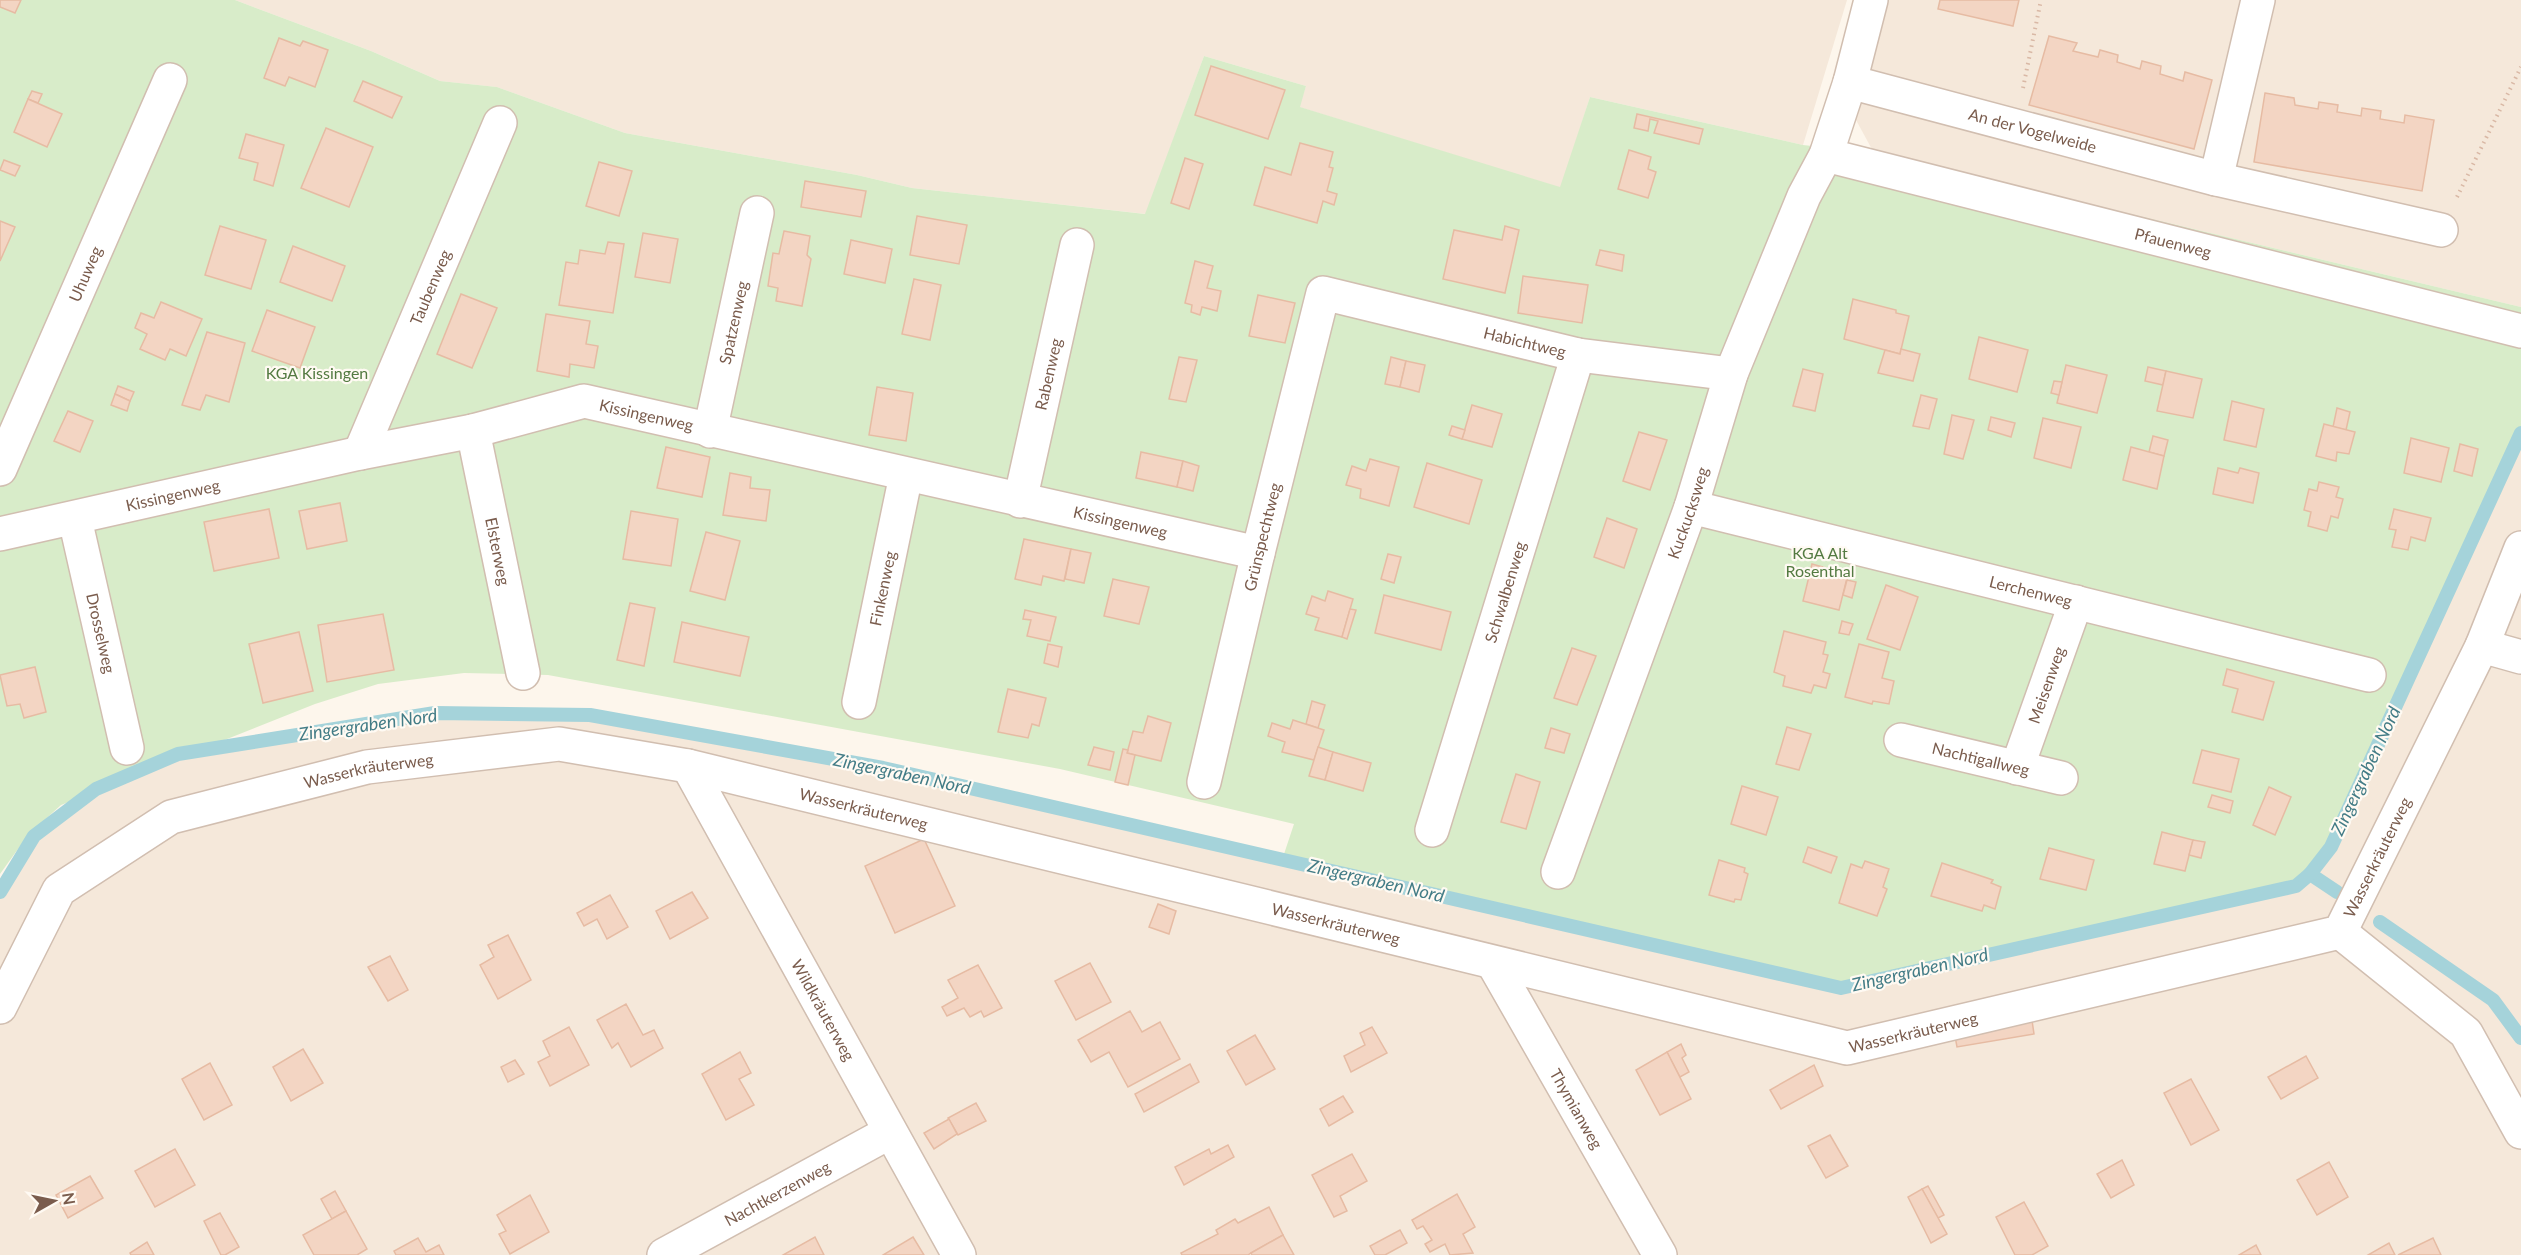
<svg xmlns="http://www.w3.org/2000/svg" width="2521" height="1255" viewBox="0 0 2521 1255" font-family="Lato,sans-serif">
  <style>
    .residential { fill: #f5e8da }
    .green { fill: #d8ecc9 }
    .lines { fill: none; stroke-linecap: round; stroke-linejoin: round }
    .stream { stroke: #a5d3da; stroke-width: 14 }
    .building { fill: #f3d5c3; stroke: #e6bba3; stroke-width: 1.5 }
    .minor-casing { stroke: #d1beb0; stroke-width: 36 }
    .path { stroke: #d9b8a5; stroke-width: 4; stroke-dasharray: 1.5 4.5; stroke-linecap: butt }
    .minor { stroke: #fff; stroke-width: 33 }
    .labels { text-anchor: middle; stroke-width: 4.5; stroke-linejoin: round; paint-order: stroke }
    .street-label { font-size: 16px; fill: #7a5c4d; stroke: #fffaf3 }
    .park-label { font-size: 16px; fill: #537a41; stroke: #fffaf3 }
    .water-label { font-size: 18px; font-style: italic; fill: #437c86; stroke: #fffaf3 }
  </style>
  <rect width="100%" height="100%" fill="#fdf6ec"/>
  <g class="residential">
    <polygon points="235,0 1847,0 1803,145 1590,97 1561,188 1299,107 1306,86 1204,56 1146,214 912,188 857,175 625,133 497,87 440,81 371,51"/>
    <polygon points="1885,0 2521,0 2521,307 1874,153 1856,120"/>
    <polygon points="2521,433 2521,1255 0,1255 0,892 34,836 96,789 178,754 435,713 590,715 883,768 1841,988 2296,886 2310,874 2331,847"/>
  </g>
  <polygon class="green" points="0,0 235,0 371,51 440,81 497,87 625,133 857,175 912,188 1145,214 1204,56 1306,86 1300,107 1560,187 1590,97 1803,145 1874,153 2521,307 2521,433 2331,847 2310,874 2296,886 1841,988 1282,860 1294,824 1060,769 548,675 464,673 378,684 315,704 61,805 28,835 0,874"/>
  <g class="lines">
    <g class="stream">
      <polyline points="2310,874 2337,892"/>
      <polyline points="0,892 34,836 96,789 178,754 435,713 590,715 883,768 1841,988 2296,886 2310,874 2331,847 2521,433"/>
      <polyline points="2380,922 2493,1000 2521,1038"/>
    </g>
  </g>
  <g class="building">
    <polygon points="0,0 21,0 15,13 0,7"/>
    <polygon points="1940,0 2019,0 2013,26 1938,9"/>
    <polygon points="2049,36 2077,43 2073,51 2098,57 2100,50 2118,55 2117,62 2140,69 2142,61 2161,66 2160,74 2183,81 2185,72 2212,80 2194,149 2029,105"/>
    <polygon points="279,38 300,46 303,41 328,50 315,87 289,77 285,86 264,78"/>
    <polygon points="1211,66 1285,90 1268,139 1195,115"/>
    <polygon points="363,81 402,97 392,118 354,101"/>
    <polygon points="32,91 42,94 38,103 28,99"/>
    <polygon points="2265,93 2294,98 2295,105 2318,109 2319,102 2338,105 2337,112 2361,116 2362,108 2381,111 2380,119 2404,123 2405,115 2434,120 2422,191 2254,162"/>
    <polygon points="28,99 62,114 47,147 14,132"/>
    <polygon points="1637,114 1703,129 1699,144 1654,133 1658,121 1650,119 1648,131 1634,128"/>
    <polygon points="326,128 373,147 349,207 301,188"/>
    <polygon points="246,134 284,145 273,186 254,180 258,163 239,158"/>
    <polygon points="1300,143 1333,152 1329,167 1333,168 1327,191 1337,194 1334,205 1323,201 1317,223 1254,205 1265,167 1291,175"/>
    <polygon points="1629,150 1651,157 1648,169 1656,172 1648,198 1618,189"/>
    <polygon points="1185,158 1203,164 1189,209 1171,203"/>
    <polygon points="4,160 20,166 15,176 0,170"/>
    <polygon points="599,162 632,171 619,216 586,206"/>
    <polygon points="805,181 866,191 861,217 801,207"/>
    <polygon points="917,216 967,225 959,264 910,255"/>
    <polygon points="0,221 15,227 0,261"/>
    <polygon points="220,226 266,240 251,289 205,275"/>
    <polygon points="1505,226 1519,230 1505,293 1443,279 1454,230 1502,240"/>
    <polygon points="784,231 810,236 807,255 811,259 802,306 776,301 778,288 768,286 773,253 779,254"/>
    <polygon points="643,233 678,239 670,283 635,277"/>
    <polygon points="851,240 892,249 885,283 844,274"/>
    <polygon points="608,242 624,244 613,313 559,305 566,262 578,264 580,250 605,254"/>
    <polygon points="293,246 345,266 332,301 280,282"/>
    <polygon points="1600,250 1624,255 1622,271 1596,265"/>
    <polygon points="1195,261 1213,266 1207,288 1221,291 1217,311 1202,307 1200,315 1191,312 1192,305 1185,303"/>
    <polygon points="1523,276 1588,285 1582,323 1518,313"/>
    <polygon points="914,279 941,285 930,340 902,334"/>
    <polygon points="461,294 497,308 472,368 437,354"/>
    <polygon points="1258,295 1295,303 1285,343 1249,336"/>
    <polygon points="1853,299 1896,310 1896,313 1909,316 1900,354 1844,339"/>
    <polygon points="161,302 202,319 186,356 170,349 165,360 140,349 147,334 135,328 141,313 154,318"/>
    <polygon points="267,310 315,327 300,368 252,351"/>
    <polygon points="546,314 590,321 586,344 598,346 594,368 570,364 569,377 537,371"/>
    <polygon points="207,332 245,343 229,402 206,395 200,410 182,405"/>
    <polygon points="1979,337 2028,350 2017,392 1969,379"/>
    <polygon points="1901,349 1920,354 1913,381 1878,373 1885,350 1900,354"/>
    <polygon points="1179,357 1197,360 1186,402 1169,399"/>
    <polygon points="1391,357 1406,361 1400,387 1385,384"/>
    <polygon points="1406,361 1425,365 1419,392 1400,387"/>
    <polygon points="2066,365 2107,375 2097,413 2057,403"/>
    <polygon points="2148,367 2166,371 2163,385 2145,381"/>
    <polygon points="1803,369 1823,374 1815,411 1793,406"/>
    <polygon points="2166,371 2202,379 2193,418 2157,411"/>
    <polygon points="2054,381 2062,382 2059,395 2051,393"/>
    <polygon points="118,386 134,392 130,401 115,394"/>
    <polygon points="877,387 913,393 906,441 869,435"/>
    <polygon points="115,394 130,401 127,411 111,405"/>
    <polygon points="1921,395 1937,399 1929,429 1913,426"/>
    <polygon points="2232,401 2264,409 2256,447 2224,440"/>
    <polygon points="1472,405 1502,414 1492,447 1462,439"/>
    <polygon points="2337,408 2350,412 2346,430 2333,427"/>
    <polygon points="68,411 93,421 80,452 54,441"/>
    <polygon points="1952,415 1974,420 1963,459 1944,454"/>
    <polygon points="1991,417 2015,423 2011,437 1988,430"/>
    <polygon points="2043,418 2081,427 2071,468 2034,458"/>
    <polygon points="2324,424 2355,432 2349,454 2337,452 2336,461 2316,456"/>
    <polygon points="1452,426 1465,430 1462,439 1449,435"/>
    <polygon points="1639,432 1667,440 1650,490 1623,481"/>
    <polygon points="2153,436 2168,440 2164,456 2149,452"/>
    <polygon points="2411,438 2449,448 2441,482 2404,473"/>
    <polygon points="2460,444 2478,449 2472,476 2454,471"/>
    <polygon points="666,447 710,457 702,497 657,488"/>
    <polygon points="2131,447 2164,456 2157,489 2123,480"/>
    <polygon points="1141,452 1183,461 1177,487 1136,478"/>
    <polygon points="1370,459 1399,467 1389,506 1360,498 1361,489 1346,485 1352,466 1366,471"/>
    <polygon points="1183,461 1199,466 1193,491 1177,487"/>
    <polygon points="1427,463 1482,480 1469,524 1414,507"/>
    <polygon points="2218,468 2238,473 2240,468 2259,473 2253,503 2213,494"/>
    <polygon points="730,473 751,477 750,488 770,490 766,521 723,515"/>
    <polygon points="2319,482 2339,487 2336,497 2343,499 2338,518 2331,516 2327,531 2308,526 2311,512 2304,510 2309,489 2317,491"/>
    <polygon points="340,503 347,541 307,549 299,511"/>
    <polygon points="269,509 279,558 214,571 204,522"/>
    <polygon points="2394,509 2431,518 2425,541 2411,537 2408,550 2392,547 2396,530 2389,529"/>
    <polygon points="631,511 678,519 671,566 623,559"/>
    <polygon points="1607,518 1637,529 1624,568 1594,557"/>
    <polygon points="706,532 740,541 725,600 690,591"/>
    <polygon points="1024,539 1071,549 1064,581 1043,576 1041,585 1015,579"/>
    <polygon points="1071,549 1091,553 1084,583 1065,579"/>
    <polygon points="1388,554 1401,557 1394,583 1381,579"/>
    <polygon points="1812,564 1848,574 1839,610 1803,601"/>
    <polygon points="1113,579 1149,587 1139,624 1104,616"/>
    <polygon points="1847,580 1856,582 1852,598 1843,595"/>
    <polygon points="1886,585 1918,597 1900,650 1867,639"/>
    <polygon points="1328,591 1353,599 1342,637 1315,630 1319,618 1306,614 1312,596 1325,601"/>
    <polygon points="1384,595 1451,612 1441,650 1375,633"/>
    <polygon points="630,603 655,608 644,666 617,660"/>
    <polygon points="1350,609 1356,610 1347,639 1342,637"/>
    <polygon points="1025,610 1056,617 1050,641 1027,636 1031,620 1023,619"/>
    <polygon points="383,614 394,670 327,682 318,625"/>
    <polygon points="1842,621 1853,624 1849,635 1839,633"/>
    <polygon points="682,622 749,637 740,676 674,662"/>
    <polygon points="1784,631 1826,642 1823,654 1828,655 1823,672 1830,674 1826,688 1814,685 1811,693 1783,686 1785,676 1774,672"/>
    <polygon points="299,632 313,691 263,703 249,644"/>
    <polygon points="1048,644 1062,647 1058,667 1044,663"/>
    <polygon points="1859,644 1889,652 1882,678 1894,681 1889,704 1873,701 1872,704 1845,697"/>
    <polygon points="1572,648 1596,656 1577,705 1554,698"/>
    <polygon points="35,667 46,712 24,718 20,704 7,706 0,675"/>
    <polygon points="2227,669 2274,682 2263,720 2232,712 2238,689 2223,685"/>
    <polygon points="1008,689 1046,698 1039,726 1032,724 1028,738 998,732"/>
    <polygon points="1312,701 1325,705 1318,728 1306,724"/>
    <polygon points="1148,716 1171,723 1161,761 1127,753 1133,731 1143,733"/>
    <polygon points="1293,720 1324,730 1314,760 1282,752 1285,742 1268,736 1272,723 1290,729"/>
    <polygon points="1787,727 1811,734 1799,770 1776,764"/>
    <polygon points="1551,728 1570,734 1564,753 1545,748"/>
    <polygon points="1094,747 1114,752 1110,770 1088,765"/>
    <polygon points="1318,747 1333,752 1325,780 1309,776"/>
    <polygon points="1123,749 1128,750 1127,753 1135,755 1128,785 1115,782"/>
    <polygon points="2202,750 2239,759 2231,792 2193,783"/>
    <polygon points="1333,752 1371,763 1363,791 1325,780"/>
    <polygon points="1516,774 1540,782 1526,829 1501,822"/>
    <polygon points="1742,786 1778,797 1766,835 1731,824"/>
    <polygon points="2269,787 2291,797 2275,835 2253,825"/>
    <polygon points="2212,795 2233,801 2230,813 2208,807"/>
    <polygon points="2162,832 2193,840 2185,871 2154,864"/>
    <polygon points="924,839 955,906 895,933 865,866"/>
    <polygon points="2193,840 2205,842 2201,858 2189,855"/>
    <polygon points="1808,847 1837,857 1831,873 1803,862"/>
    <polygon points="2049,848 2094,860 2086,890 2040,879"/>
    <polygon points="1719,860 1745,868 1744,872 1748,874 1741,900 1735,899 1734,902 1709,895"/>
    <polygon points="1865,861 1889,869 1883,887 1887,889 1877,916 1839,903 1851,864 1862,868"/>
    <polygon points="1942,863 1993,880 1991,883 2001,887 1995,909 1984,905 1982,911 1931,896"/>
    <polygon points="692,892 708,918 670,939 656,911"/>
    <polygon points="610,895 628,927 607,939 597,919 584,926 577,913"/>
    <polygon points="1158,904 1176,911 1169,934 1149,927"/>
    <polygon points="508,935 531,980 498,999 480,965 494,957 488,945"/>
    <polygon points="390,956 408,990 388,1001 368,967"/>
    <polygon points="1090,963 1111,1002 1076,1020 1055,981"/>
    <polygon points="978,965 1002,1008 984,1017 981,1011 970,1017 964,1008 947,1016 942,1007 958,998 948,980"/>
    <polygon points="626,1004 643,1035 654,1030 663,1048 631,1067 618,1043 612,1048 597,1020"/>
    <polygon points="2030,1007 2034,1034 1957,1047 1952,1020"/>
    <polygon points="1130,1011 1142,1032 1160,1022 1180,1059 1128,1087 1109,1052 1091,1062 1078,1040"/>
    <polygon points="569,1027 589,1065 550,1086 538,1062 550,1056 543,1041"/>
    <polygon points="1372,1027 1387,1053 1351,1072 1344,1056 1365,1045 1360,1033"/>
    <polygon points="1255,1035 1275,1069 1246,1085 1227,1051"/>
    <polygon points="1681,1044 1686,1055 1682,1058 1689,1072 1680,1077 1667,1052"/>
    <polygon points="303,1049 323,1083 291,1101 273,1067"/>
    <polygon points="740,1052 751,1073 739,1079 754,1105 726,1120 702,1074"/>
    <polygon points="1667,1052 1691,1099 1660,1115 1636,1070"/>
    <polygon points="2306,1056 2318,1078 2281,1099 2268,1077"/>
    <polygon points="515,1060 524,1074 508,1082 501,1067"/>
    <polygon points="210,1063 232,1105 204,1120 182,1079"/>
    <polygon points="1190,1064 1199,1082 1144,1112 1135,1094"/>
    <polygon points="1814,1065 1823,1086 1781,1109 1770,1090"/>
    <polygon points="2191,1079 2219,1130 2191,1145 2164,1093"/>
    <polygon points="1343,1096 1353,1112 1329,1126 1320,1109"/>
    <polygon points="976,1103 986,1121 958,1135 948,1118"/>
    <polygon points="949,1119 957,1134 934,1149 924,1133"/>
    <polygon points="1830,1135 1848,1166 1826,1178 1808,1146"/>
    <polygon points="1228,1145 1234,1157 1184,1185 1175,1167 1209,1149 1211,1154"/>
    <polygon points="175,1149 195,1185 155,1207 135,1171"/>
    <polygon points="1352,1154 1367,1181 1340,1196 1347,1211 1334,1217 1312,1175"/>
    <polygon points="2122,1160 2134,1185 2111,1198 2097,1174"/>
    <polygon points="2329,1162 2348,1197 2317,1215 2297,1180"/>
    <polygon points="90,1176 103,1198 68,1218 56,1195"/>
    <polygon points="1928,1186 1944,1215 1938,1218 1922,1189"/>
    <polygon points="1922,1189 1947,1234 1931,1243 1908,1197"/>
    <polygon points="335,1191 346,1211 332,1219 321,1199"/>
    <polygon points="1457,1194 1475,1227 1463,1234 1473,1253 1450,1255 1445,1244 1430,1252 1425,1244 1432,1240 1423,1226 1417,1229 1412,1220"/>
    <polygon points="530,1195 549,1232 510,1254 499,1234 506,1231 497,1215"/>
    <polygon points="2024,1202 2048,1246 2032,1255 2015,1255 1996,1217"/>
    <polygon points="1269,1207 1283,1235 1251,1253 1248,1255 1182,1255 1181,1253 1218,1234 1216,1230 1235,1219 1238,1223"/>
    <polygon points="346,1211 367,1249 357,1255 314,1255 303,1235"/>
    <polygon points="220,1213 239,1247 225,1255 221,1255 204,1221"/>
    <polygon points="1400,1230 1407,1243 1385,1255 1375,1255 1370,1246"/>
    <polygon points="1283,1235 1294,1255 1252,1255 1251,1253"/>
    <polygon points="815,1237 824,1255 783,1255"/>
    <polygon points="913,1237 924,1255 883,1255"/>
    <polygon points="418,1238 426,1252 439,1245 444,1255 396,1255 394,1251"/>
    <polygon points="2433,1238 2441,1255 2398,1255"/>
    <polygon points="147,1242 154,1255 131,1255 130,1253"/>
    <polygon points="2389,1243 2395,1255 2368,1255"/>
    <polygon points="2256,1245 2261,1255 2239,1255"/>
  </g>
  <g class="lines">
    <g class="minor-casing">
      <g id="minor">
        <path id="s1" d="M1850 82 2216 179 2441 230"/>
        <path id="s2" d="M1826 155 2521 331"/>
        <polyline points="2216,179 2258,0"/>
        <path id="s3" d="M473 431 523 673"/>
        <path id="s4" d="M710 431 757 213"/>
        <path id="s5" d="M360 453 500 123"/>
        <path id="s6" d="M0 469 170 80"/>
        <path id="s7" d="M1020 501 1077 245"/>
        <path id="s8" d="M1691 507 2369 675"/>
        <path id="s9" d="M75 519 127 748"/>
        <path id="s10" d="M0 534 360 453 473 431 584 401 1258 553"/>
        <polyline points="2482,646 2521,657"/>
        <path id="s11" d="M859 702 906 475"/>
        <path id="s12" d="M1901 740 2061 778"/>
        <path id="s13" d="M688 766 959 1255"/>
        <path id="s14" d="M2017 768 2076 602"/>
        <path id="s15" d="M1204 782 1258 553 1323 293 1578 355 1731 374"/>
        <path id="s16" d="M1432 830 1578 355"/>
        <path id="s17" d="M1558 872 1691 507 1731 374 1804 196 1826 155 1850 82 1871 0"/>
        <polyline points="2340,932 2466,1033 2521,1132"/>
        <path id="s18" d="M1493 963 1660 1255"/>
        <path id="s19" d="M0 1007 59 890 171 817 367 767 559 744 688 766 1847 1048 2340 932 2482 646 2521 548"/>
        <path id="s20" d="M664 1255 890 1132"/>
      </g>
    </g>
    <g class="path">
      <polyline points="2023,88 2041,0"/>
      <polyline points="2457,197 2521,67"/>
    </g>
    <use href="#minor" class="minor"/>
  </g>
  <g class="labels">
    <g class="street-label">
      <text dy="6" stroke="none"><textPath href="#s1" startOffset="189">An der Vogelweide</textPath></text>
      <text dy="6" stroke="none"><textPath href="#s2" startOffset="358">Pfauenweg</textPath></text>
      <text dy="6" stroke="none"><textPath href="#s6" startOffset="213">Uhuweg</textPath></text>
      <text dy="6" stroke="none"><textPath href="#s5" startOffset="180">Taubenweg</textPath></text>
      <text dy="6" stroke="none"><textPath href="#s4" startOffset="111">Spatzenweg</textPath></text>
      <text dy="6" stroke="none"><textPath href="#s15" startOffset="711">Habichtweg</textPath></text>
      <text dy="6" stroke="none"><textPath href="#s7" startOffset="130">Rabenweg</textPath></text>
      <text dy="6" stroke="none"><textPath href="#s10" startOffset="663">Kissingenweg</textPath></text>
      <text dy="6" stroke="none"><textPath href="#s10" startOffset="177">Kissingenweg</textPath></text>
      <text dy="6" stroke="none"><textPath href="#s17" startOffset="382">Kuckucksweg</textPath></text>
      <text dy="6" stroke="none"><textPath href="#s10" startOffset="1149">Kissingenweg</textPath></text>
      <text dy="6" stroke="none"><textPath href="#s15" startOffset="252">Grünspechtweg</textPath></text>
      <text dy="6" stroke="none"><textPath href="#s3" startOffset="123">Elsterweg</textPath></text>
      <text dy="6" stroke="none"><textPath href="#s11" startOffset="116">Finkenweg</textPath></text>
      <text dy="6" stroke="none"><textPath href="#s8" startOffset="350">Lerchenweg</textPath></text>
      <text dy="6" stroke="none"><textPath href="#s16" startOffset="249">Schwalbenweg</textPath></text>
      <text dy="6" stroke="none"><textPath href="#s9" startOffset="117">Drosselweg</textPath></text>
      <text dy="6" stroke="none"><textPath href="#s14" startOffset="88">Meisenweg</textPath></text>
      <text dy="6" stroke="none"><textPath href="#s12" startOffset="82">Nachtigallweg</textPath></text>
      <text dy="6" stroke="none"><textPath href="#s19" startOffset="468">Wasserkräuterweg</textPath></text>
      <text dy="6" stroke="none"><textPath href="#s19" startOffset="972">Wasserkräuterweg</textPath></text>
      <text dy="6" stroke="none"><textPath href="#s19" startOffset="2574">Wasserkräuterweg</textPath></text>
      <text dy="6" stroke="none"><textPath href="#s19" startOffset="1458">Wasserkräuterweg</textPath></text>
      <text dy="6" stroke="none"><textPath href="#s13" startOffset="279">Wildkräuterweg</textPath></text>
      <text dy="6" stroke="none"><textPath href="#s19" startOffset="2052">Wasserkräuterweg</textPath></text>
      <text dy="6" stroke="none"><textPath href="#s18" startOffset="168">Thymianweg</textPath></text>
      <text dy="6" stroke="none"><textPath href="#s20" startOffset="129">Nachtkerzenweg</textPath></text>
    </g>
    <g class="park-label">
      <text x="317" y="379">KGA Kissingen</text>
      <text x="1820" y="559">KGA Alt<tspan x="1820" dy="18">Rosenthal</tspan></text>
    </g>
    <g class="water-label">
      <text transform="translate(368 725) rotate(-8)" y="6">Zingergraben Nord</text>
      <text transform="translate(2366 771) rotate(-65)" y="6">Zingergraben Nord</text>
      <text transform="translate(902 774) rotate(12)" y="6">Zingergraben Nord</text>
      <text transform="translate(1376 881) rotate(13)" y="6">Zingergraben Nord</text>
      <text transform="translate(1920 970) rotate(-13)" y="6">Zingergraben Nord</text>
    </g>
  </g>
  <g transform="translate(54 1201) rotate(81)" stroke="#fffaf3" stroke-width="4.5" paint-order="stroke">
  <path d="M0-4.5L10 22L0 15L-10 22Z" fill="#7a5c4d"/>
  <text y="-9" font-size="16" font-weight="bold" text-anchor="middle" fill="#7a5c4d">N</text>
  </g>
</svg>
